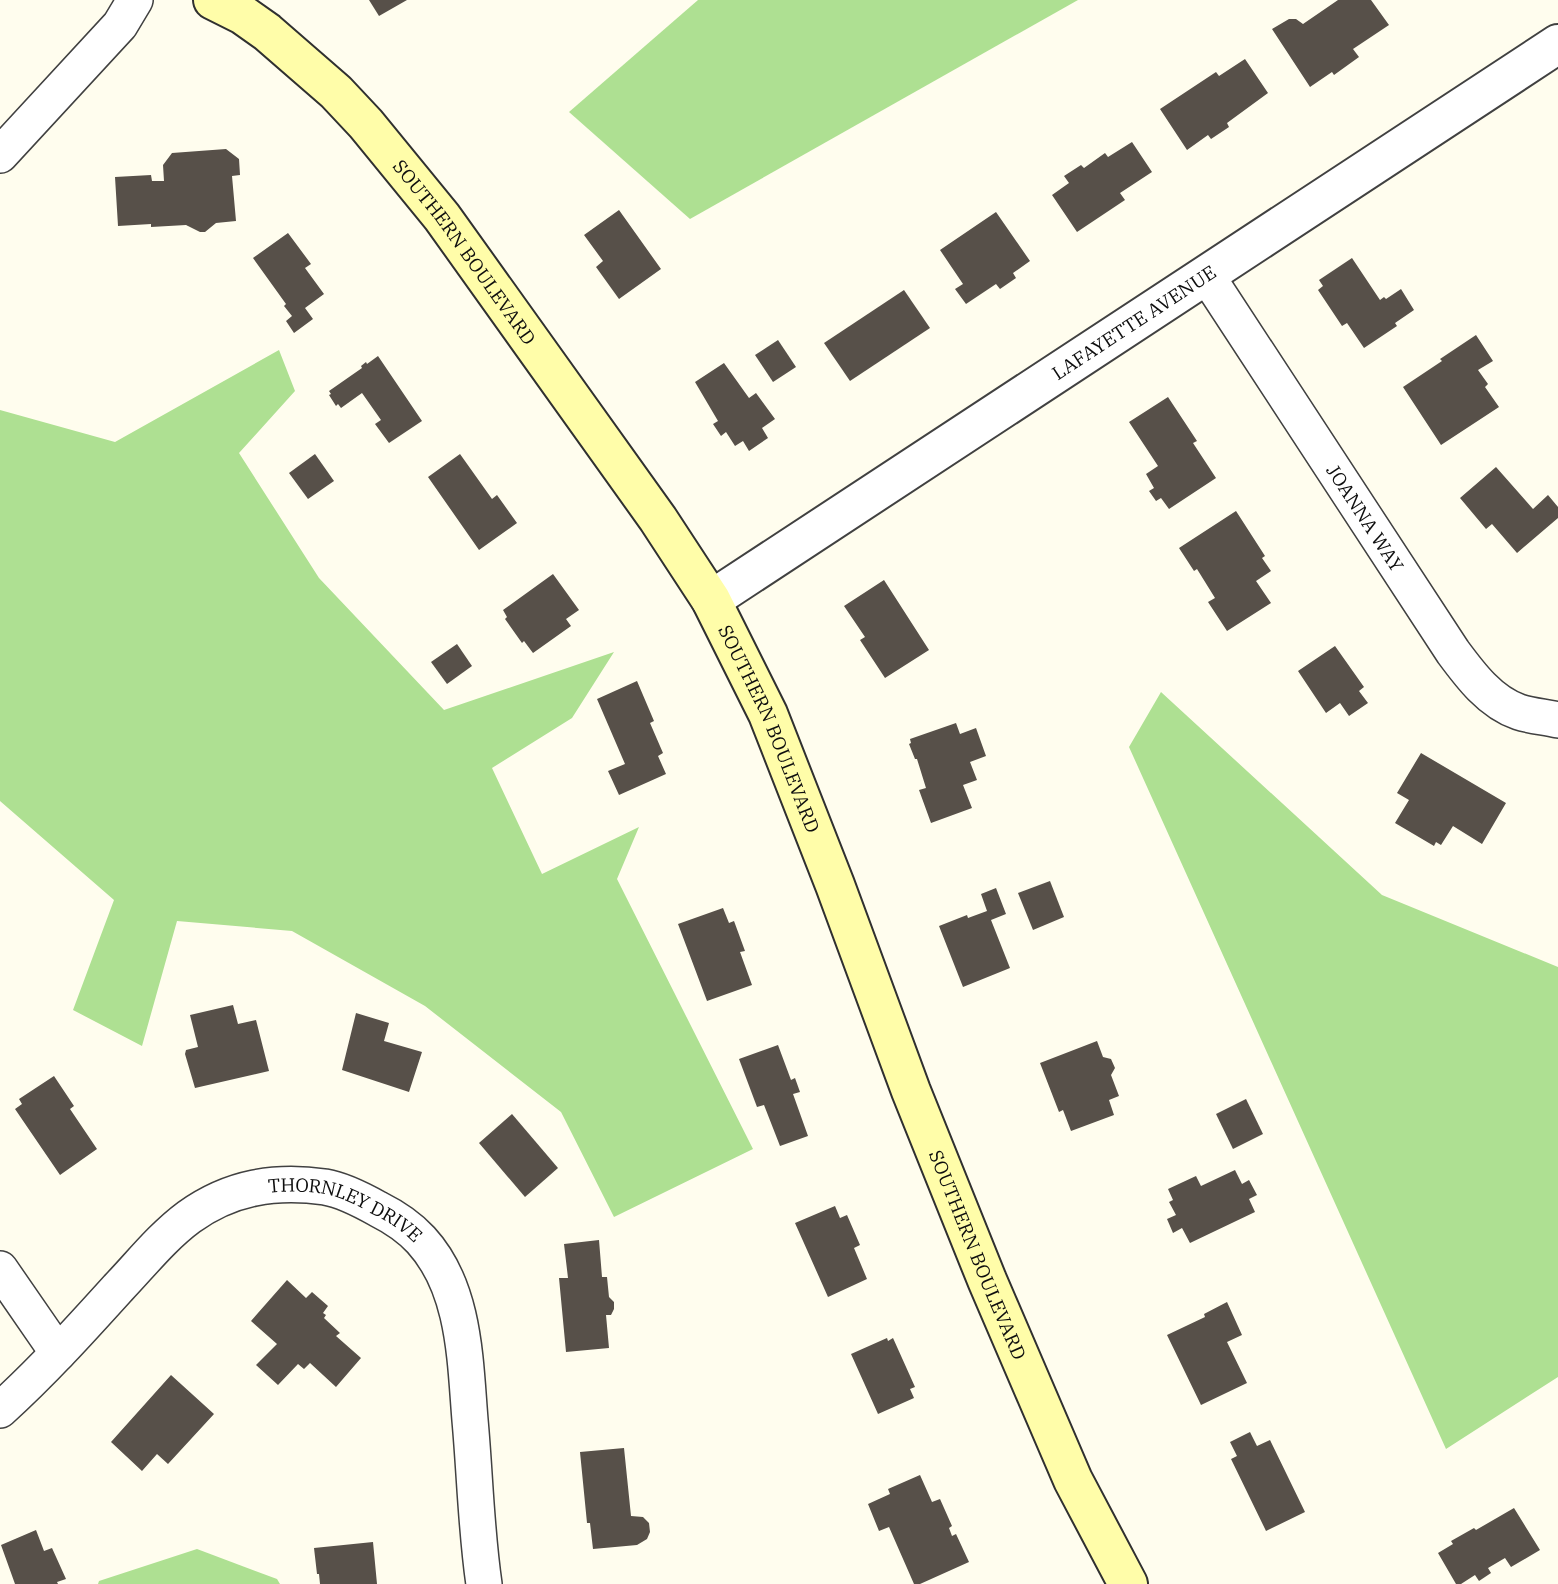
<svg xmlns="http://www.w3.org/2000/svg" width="1558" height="1584" viewBox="0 0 1558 1584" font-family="'IBM Plex Serif',serif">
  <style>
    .forest { fill: #aee092 }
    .building { fill: #575049 }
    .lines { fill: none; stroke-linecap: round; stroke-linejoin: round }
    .minor-casing { stroke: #414141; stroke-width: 38 }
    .tertiary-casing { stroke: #414141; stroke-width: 42 }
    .secondary-casing { stroke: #303030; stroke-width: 42 }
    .minor { stroke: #fff; stroke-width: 35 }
    .tertiary { stroke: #fff; stroke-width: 38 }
    .secondary { stroke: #fffda9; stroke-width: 38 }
    .labels { text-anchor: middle; stroke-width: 7; stroke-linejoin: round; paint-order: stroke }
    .street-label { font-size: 19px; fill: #0e0e0e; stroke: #fff }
  </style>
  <rect width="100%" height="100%" fill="#fffdee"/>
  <g class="forest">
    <polygon points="698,0 1078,0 690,219 569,112"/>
    <polygon points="279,350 295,391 239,453 319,578 444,710 614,652 572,718 492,768 542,874 639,827 617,879 753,1149 614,1217 561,1112 425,1006 292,931 177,921 142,1046 73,1010 114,900 0,801 0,410 115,442"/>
    <polygon points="1161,692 1382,895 1558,967 1558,1377 1446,1449 1129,747"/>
    <polygon points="197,1549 277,1579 280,1584 98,1584 99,1581"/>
  </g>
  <g class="building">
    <polygon points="369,0 407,0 379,16"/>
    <polygon points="1338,0 1371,0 1389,25 1353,49 1359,57 1334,75 1332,72 1310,87 1272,29 1289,19 1296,19 1303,24"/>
    <polygon points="1245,59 1268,93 1227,123 1229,127 1211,139 1208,135 1187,150 1160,109 1216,72 1219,76"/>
    <polygon points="1132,142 1152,172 1120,193 1125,200 1077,232 1052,195 1069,183 1064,176 1081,165 1084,168 1105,153 1108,157"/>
    <polygon points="226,149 239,159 240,175 232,176 236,221 216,223 205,232 200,232 186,225 151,227 151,224 118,226 115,177 151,175 152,181 164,181 163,165 172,153"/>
    <polygon points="619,210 661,269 619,299 596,267 603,261 584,235"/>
    <polygon points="996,212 1030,261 1013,273 1016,278 1000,289 996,284 966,304 955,289 963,284 940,250"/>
    <polygon points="288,233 311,264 305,268 324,294 305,308 313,319 294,333 286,321 292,316 284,306 286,304 253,258"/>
    <polygon points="1352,258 1380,300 1384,297 1386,299 1401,289 1414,310 1395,323 1397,326 1364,348 1347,323 1342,326 1318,290 1323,286 1319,280"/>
    <polygon points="904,290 930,328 850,381 824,343"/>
    <polygon points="1476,335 1493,361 1478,370 1488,384 1485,387 1499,407 1441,445 1403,387 1442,361 1440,359"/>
    <polygon points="778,340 796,367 773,382 755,355"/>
    <polygon points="378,356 422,421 389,443 375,424 381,420 362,393 341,408 338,404 336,406 329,395 331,394 329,391 362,368 361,366 366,362 367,364"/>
    <polygon points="724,363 749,398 756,393 775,419 762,428 768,438 749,451 743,441 735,446 726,432 721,436 713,424 718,421 695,382"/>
    <polygon points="1168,397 1197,441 1193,443 1216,478 1169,509 1161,498 1156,501 1149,491 1154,488 1146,474 1158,466 1129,422"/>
    <polygon points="315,454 334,481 308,499 289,473"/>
    <polygon points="460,454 492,499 497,495 517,523 479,550 428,477"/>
    <polygon points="1496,467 1533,509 1548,495 1558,507 1558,518 1517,553 1492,524 1486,529 1460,498"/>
    <polygon points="1236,511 1265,556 1262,558 1271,571 1256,581 1271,603 1227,631 1208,602 1215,598 1197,569 1194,571 1179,548"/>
    <polygon points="553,574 579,610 566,619 571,626 533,653 524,641 522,643 505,619 507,617 503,610"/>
    <polygon points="884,580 929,650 885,678 860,640 865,637 844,606"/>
    <polygon points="457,644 472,666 447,684 431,662"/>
    <polygon points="1335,646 1364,687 1359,691 1368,703 1349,716 1340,703 1326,713 1298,671"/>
    <polygon points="637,681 654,721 650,723 663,753 658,756 666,774 619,795 608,771 625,764 597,699"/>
    <polygon points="956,723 960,734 976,728 986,756 970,762 977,780 963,785 972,808 931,823 919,790 926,788 917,759 915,759 909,744 911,743 910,739"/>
    <polygon points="1421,753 1506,803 1482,844 1453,826 1441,845 1436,842 1434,846 1395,823 1409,800 1397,793"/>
    <polygon points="1050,881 1064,917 1033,930 1018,893"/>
    <polygon points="996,888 1006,914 991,920 1010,968 963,987 939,926 967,915 968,918 987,911 981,894"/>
    <polygon points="723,908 729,923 734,921 745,951 740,952 752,985 707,1001 678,924"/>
    <polygon points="233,1005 238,1024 256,1020 269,1071 195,1088 185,1054 186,1050 198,1047 190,1015"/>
    <polygon points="356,1013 389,1023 384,1041 422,1052 409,1092 342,1070"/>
    <polygon points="1097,1041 1103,1057 1111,1059 1115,1068 1111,1075 1119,1096 1109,1100 1114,1115 1071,1131 1063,1110 1059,1112 1040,1063"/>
    <polygon points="778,1045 791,1080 795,1078 800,1092 793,1094 808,1136 780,1146 764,1105 757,1107 739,1059"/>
    <polygon points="54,1076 74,1106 70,1109 97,1149 60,1175 15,1109 22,1104 19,1099"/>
    <polygon points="1246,1099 1263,1134 1233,1149 1216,1114"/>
    <polygon points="512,1114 558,1168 525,1197 479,1143"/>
    <polygon points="1235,1170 1242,1184 1249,1180 1257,1195 1249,1199 1255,1212 1190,1243 1182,1228 1173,1233 1167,1219 1176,1215 1169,1202 1173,1200 1168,1189 1196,1176 1201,1186"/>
    <polygon points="835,1206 840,1218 847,1215 860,1245 854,1248 867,1279 828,1297 795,1223"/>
    <polygon points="599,1240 602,1277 607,1277 609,1297 614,1302 614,1309 611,1315 606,1315 609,1348 566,1352 559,1278 568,1278 564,1244"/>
    <polygon points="287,1280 306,1298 312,1292 328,1306 323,1313 326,1315 324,1318 340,1333 336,1336 361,1358 336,1387 310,1363 304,1369 298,1364 278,1385 256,1365 277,1344 251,1321"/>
    <polygon points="1227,1302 1242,1335 1227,1342 1247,1383 1201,1405 1167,1335 1205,1317 1204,1314"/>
    <polygon points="887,1338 888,1341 893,1338 915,1387 910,1389 914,1398 878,1414 851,1354"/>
    <polygon points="171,1375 214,1414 168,1464 157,1454 142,1471 111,1442"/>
    <polygon points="1250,1432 1257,1446 1270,1440 1305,1512 1266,1531 1231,1459 1237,1456 1230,1442"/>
    <polygon points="624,1448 631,1516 643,1517 649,1523 650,1532 647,1539 637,1545 593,1549 590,1523 587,1523 580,1452"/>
    <polygon points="920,1475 932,1502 940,1499 952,1526 949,1528 952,1536 956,1534 969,1562 920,1584 914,1584 889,1527 879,1531 868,1504 890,1494 888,1489"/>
    <polygon points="1514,1508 1540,1550 1511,1567 1505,1558 1488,1568 1491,1573 1479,1581 1475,1575 1461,1584 1456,1584 1438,1553 1453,1544 1451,1541 1474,1528 1476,1530"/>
    <polygon points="36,1530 44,1551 52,1548 66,1579 57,1582 58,1584 15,1584 1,1545"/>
    <polygon points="373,1542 377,1584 320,1584 319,1574 317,1574 314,1548"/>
  </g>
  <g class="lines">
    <g class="minor-casing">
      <g id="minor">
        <polyline points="0,155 120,25 135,0"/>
        <path id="s1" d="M1207 276 1453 652C1470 675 1490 702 1519 712 1531 716 1545 717 1558 720"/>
        <polyline points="0,1269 58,1353"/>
        <path id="s2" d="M0 1410C42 1372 80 1330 118 1288 141 1264 162 1237 189 1217 231 1187 275 1180 325 1187 343 1190 362 1200 378 1209 394 1217 409 1227 421 1240 465 1288 465 1359 470 1420 475 1475 476 1530 484 1584"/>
      </g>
    </g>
    <g class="tertiary-casing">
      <g id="tertiary">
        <path id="s3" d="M711 600 1558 44"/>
      </g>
    </g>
    <g class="secondary-casing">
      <g id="secondary">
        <path id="s4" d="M213 0 243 15 267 32 336 92 366 124 442 217 658 519 711 600 768 714 835 885 911 1091 987 1280 1073 1480 1128 1584"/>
      </g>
    </g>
    <use href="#minor" class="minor"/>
    <use href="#tertiary" class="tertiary"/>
    <use href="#secondary" class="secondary"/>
  </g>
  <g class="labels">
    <g class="street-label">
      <text dy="7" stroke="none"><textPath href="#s4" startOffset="360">SOUTHERN BOULEVARD</textPath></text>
      <text dy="7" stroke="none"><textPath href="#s3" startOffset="506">LAFAYETTE AVENUE</textPath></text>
      <text dy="7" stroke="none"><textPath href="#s1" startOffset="289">JOANNA WAY</textPath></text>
      <text dy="7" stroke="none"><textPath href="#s4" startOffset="928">SOUTHERN BOULEVARD</textPath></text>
      <text dy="7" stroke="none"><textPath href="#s2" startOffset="439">THORNLEY DRIVE</textPath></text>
      <text dy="7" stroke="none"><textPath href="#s4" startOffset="1494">SOUTHERN BOULEVARD</textPath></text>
    </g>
  </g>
</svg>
